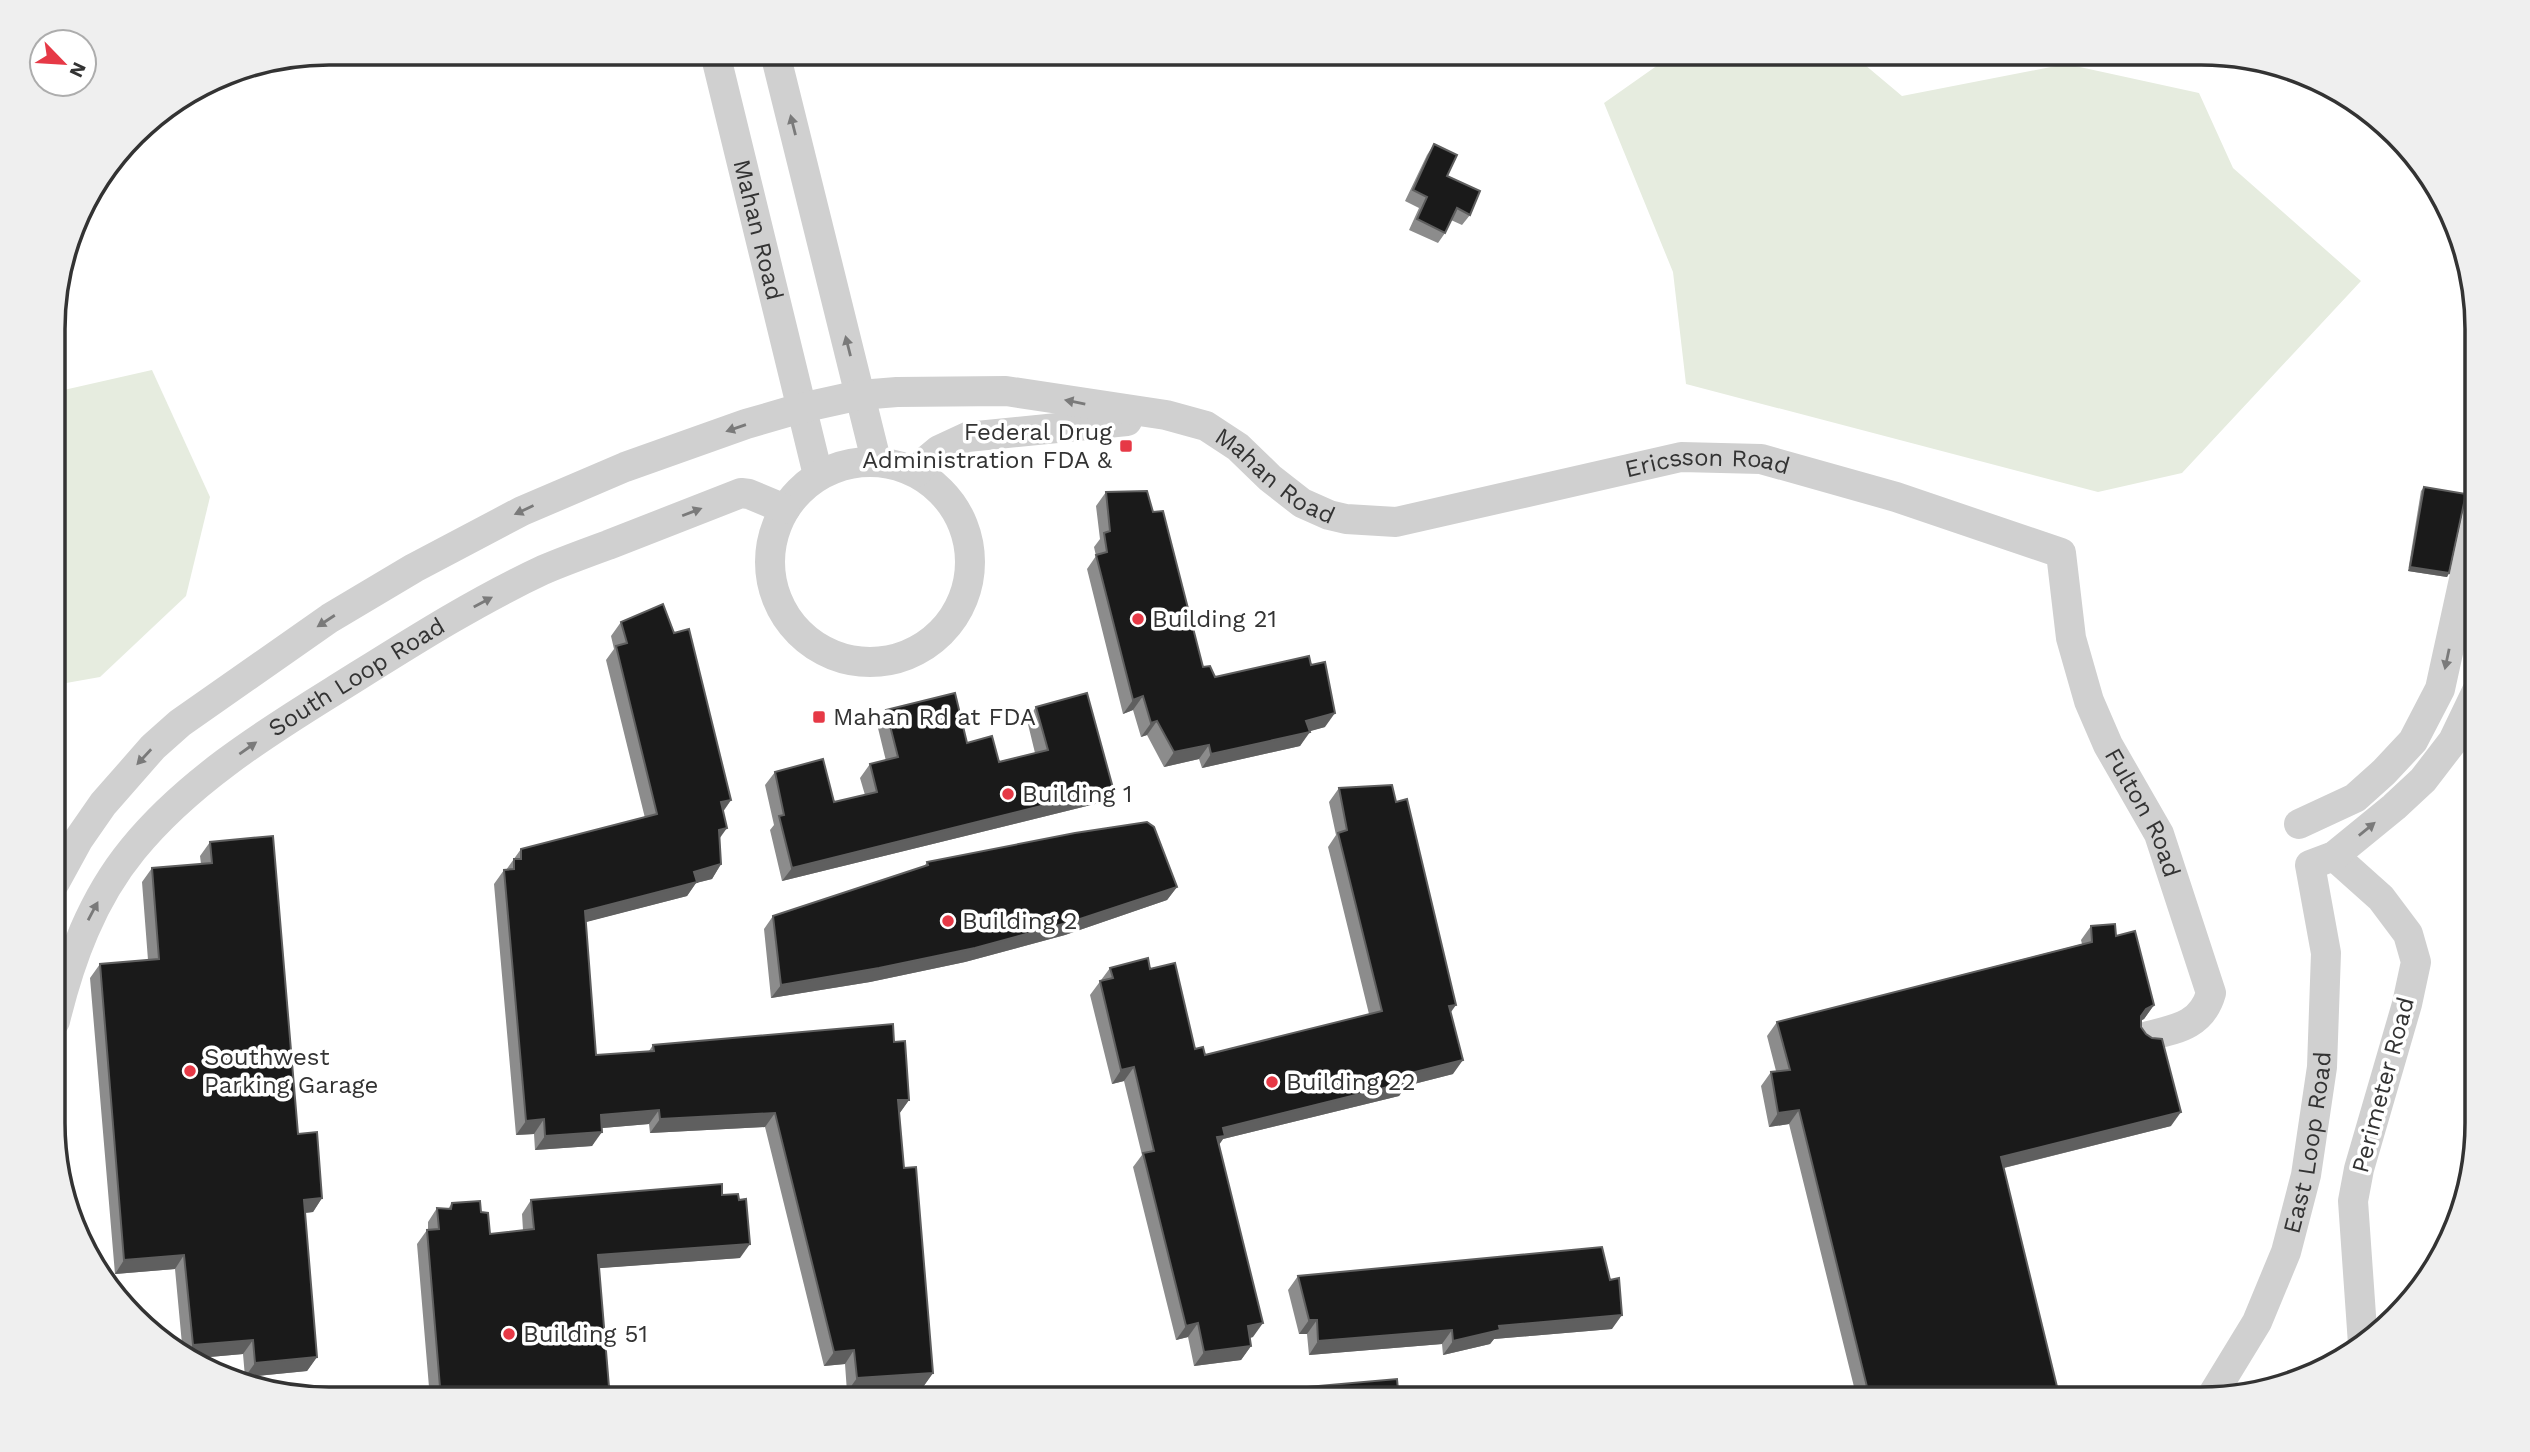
<svg xmlns="http://www.w3.org/2000/svg" width="2530" height="1452" viewBox="0 0 2530 1452" font-family="'Work Sans',sans-serif">
  <style>
    .green { fill: #e6ecdf }
    .lines { fill: none; stroke-linecap: round; stroke-linejoin: round }
    .minor { stroke: #d0d0d0; stroke-width: 30 }
    .wall { fill: #8c8c8c }
    .shaded-wall { fill: #5f5f5f }
    .building { fill: #1a1a1a; stroke: #5f5f5f; stroke-width: 2 }
    .oneway { fill: #7a7a7a }
    .poi-dot { fill: #e63946; stroke: #fff; stroke-width: 2.5 }
    .labels { text-anchor: middle; stroke-width: 7; stroke-linejoin: round; paint-order: stroke }
    .street-label { font-size: 24px; fill: #333; stroke: #fff }
    .poi-label { font-size: 24px; fill: #333; stroke: #fff; text-anchor: start }
    .rim { fill: none; stroke: #333; stroke-width: 3.5 }
  </style>
  <rect width="100%" height="100%" fill="#fff"/>
  <g class="green">
    <polygon points="1675,53 1852,54 1902,96 2066,64 2199,93 2233,168 2361,281 2182,473 2098,492 1686,384 1673,272 1604,103"/>
    <polygon points="152,370 210,497 186,596 100,677 55,685 55,392"/>
  </g>
  <g class="lines">
    <g class="minor">
      <path id="s1" d="M715 53 818 475"/>
      <polyline points="775,53 876,460"/>
      <circle cx="870" cy="562" r="100"/>
      <polyline points="917,472 927,460 939,450 967,437 1127,421"/>
      <polyline points="2299,824 2355,798 2384,772 2413,741 2440,689 2477,520"/>
      <polyline points="2334,856 2381,898 2408,934 2416,962 2407,1004 2359,1169 2353,1201 2363,1344"/>
      <path id="s2" d="M55 882 78 840 103 804 153 747 180 723 330 618 414 568 522 511 625 467 746 424 801 408 860 395 897 392 1006 391 1166 415 1206 426 1238 447 1270 478 1302 503 1329 515 1346 519 1396 522 1681 457 1761 459 1896 497 2061 553 2071 638 2089 701 2108 745 2159 834 2211 993C2202 1025 2177 1029 2148 1036"/>
      <path id="s3" d="M55 1021C70 959 92 899 133 849 186 784 261 736 332 692 401 649 470 604 543 570 564 561 586 553 608 545 652 528 697 510 741 493L749 494 785 509"/>
      <path id="s4" d="M2210 1399 2257 1322 2286 1252 2306 1175 2322 1067 2326 953 2310 865 2334 856 2394 807 2423 780 2453 741 2477 691"/>
    </g>
  </g>
  <g class="wall">
    <polygon points="1434,144 1447,176 1470,215 1462,225 1451,220 1445,233 1438,243 1409,230 1419,208 1405,201 1427,155"/>
    <polygon points="2424,487 2449,573 2447,577 2408,571 2421,491"/>
    <polygon points="1106,492 1203,667 1215,677 1325,727 1309,731 1300,746 1202,768 1199,759 1164,767 1147,735 1141,737 1133,710 1123,714 1087,569 1096,556 1094,547 1100,539 1096,506"/>
    <polygon points="621,622 731,800 723,812 719,839 721,864 712,879 696,883 687,896 585,922 596,1055 649,1051 653,1045 894,1042 909,1100 899,1114 904,1168 933,1373 923,1387 847,1392 845,1364 824,1366 765,1127 650,1133 649,1124 602,1128 592,1146 535,1150 534,1134 516,1135 494,884 504,870 506,870 521,849 645,818 606,660 614,649 611,636"/>
    <polygon points="1036,707 1103,802 782,881 770,830 774,825 765,785 775,772 834,802 865,795 860,778 870,764 886,761 877,724 886,710 967,743 999,762 1035,753 1027,720"/>
    <polygon points="1339,788 1396,802 1451,1013 1453,1074 1406,1086 1399,1096 1223,1139 1219,1145 1253,1337 1250,1338 1251,1346 1241,1360 1194,1366 1188,1337 1176,1340 1133,1167 1142,1155 1124,1081 1112,1084 1090,995 1110,968 1150,969 1195,1049 1205,1055 1369,1014 1328,847 1336,835 1329,802"/>
    <polygon points="210,842 298,1134 322,1198 313,1212 305,1213 317,1357 307,1371 245,1377 243,1354 187,1359 183,1355 175,1269 115,1274 90,978 100,964 148,960 142,882 152,868 201,864 200,856"/>
    <polygon points="927,862 1177,887 1167,900 1065,935 965,962 870,982 771,998 764,929 773,916 924,867"/>
    <polygon points="2091,926 2116,936 2154,1005 2144,1019 2141,1020 2141,1027 2171,1126 2004,1168 2060,1399 1857,1399 1789,1124 1769,1127 1761,1086 1771,1072 1776,1071 1767,1036 1777,1022 2082,944 2081,940"/>
    <polygon points="2477,1098 2477,1140 2441,1258"/>
    <polygon points="722,1195 740,1258 599,1268 610,1399 430,1399 417,1244 427,1230 428,1230 428,1222 437,1208 448,1209 452,1203 481,1212 490,1234 523,1230 522,1214 531,1200"/>
    <polygon points="1298,1276 1612,1329 1494,1339 1490,1344 1443,1355 1442,1344 1309,1355 1307,1334 1299,1334 1288,1290"/>
  </g>
  <g class="shaded-wall">
    <polygon points="2410,567 2449,573 2447,577 2408,571"/>
    <polygon points="1143,696 1133,710 1123,714 1133,700"/>
    <polygon points="1335,713 1325,727 1297,735 1306,721"/>
    <polygon points="1157,721 1147,735 1141,737 1151,723"/>
    <polygon points="1310,732 1300,746 1202,768 1211,754"/>
    <polygon points="1209,745 1199,759 1164,767 1174,752"/>
    <polygon points="1113,788 1103,802 782,881 792,868"/>
    <polygon points="731,800 721,814 721,802"/>
    <polygon points="727,828 717,842 719,830"/>
    <polygon points="721,864 712,879 696,883 687,896 575,925 585,911 694,872"/>
    <polygon points="1177,887 1167,900 1065,935 965,962 870,982 771,998 781,985"/>
    <polygon points="1456,1005 1446,1019 1449,1006"/>
    <polygon points="2154,1005 2144,1019 2137,1023 2146,1009"/>
    <polygon points="1463,1060 1453,1074 1406,1086 1399,1096 1223,1139 1215,1150 1207,1152 1223,1128 1407,1074"/>
    <polygon points="1134,1067 1124,1081 1112,1084 1121,1070"/>
    <polygon points="898,1100 909,1100 899,1114"/>
    <polygon points="659,1110 649,1124 591,1129 601,1115"/>
    <polygon points="1799,1110 1789,1124 1769,1127 1778,1113"/>
    <polygon points="2181,1112 2171,1126 1991,1171 2001,1157"/>
    <polygon points="775,1113 765,1127 650,1133 660,1119"/>
    <polygon points="544,1119 534,1134 516,1135 526,1121"/>
    <polygon points="602,1132 592,1146 535,1150 545,1136"/>
    <polygon points="322,1198 313,1212 294,1214 304,1200"/>
    <polygon points="750,1244 740,1258 588,1269 598,1255"/>
    <polygon points="184,1255 175,1269 115,1274 124,1260"/>
    <polygon points="1622,1315 1612,1329 1494,1339 1490,1344 1443,1355 1453,1341 1499,1326"/>
    <polygon points="1309,1320 1317,1320 1307,1334 1299,1334"/>
    <polygon points="1198,1323 1188,1337 1176,1340 1186,1326"/>
    <polygon points="1263,1323 1253,1337 1238,1340 1248,1326"/>
    <polygon points="1452,1330 1442,1344 1309,1355 1318,1341"/>
    <polygon points="253,1340 243,1354 187,1359 185,1357 193,1345"/>
    <polygon points="1251,1346 1241,1360 1194,1366 1204,1352"/>
    <polygon points="854,1350 845,1364 824,1366 834,1352"/>
    <polygon points="317,1357 307,1371 245,1377 255,1363"/>
    <polygon points="933,1373 923,1387 847,1392 857,1378"/>
  </g>
  <g class="building">
    <polygon points="1434,144 1457,155 1447,176 1480,191 1470,215 1457,208 1445,233 1417,219 1427,197 1413,190"/>
    <polygon points="2424,487 2466,494 2449,573 2410,567"/>
    <polygon points="1147,491 1153,512 1163,511 1203,667 1210,666 1215,677 1309,656 1311,665 1325,662 1335,713 1306,721 1310,732 1211,754 1209,745 1174,752 1157,721 1151,723 1143,696 1133,700 1096,555 1107,552 1104,533 1110,531 1106,492"/>
    <polygon points="663,604 674,633 689,629 731,800 721,802 727,828 719,830 721,864 694,872 697,882 585,911 596,1055 654,1051 653,1045 893,1024 894,1042 905,1041 909,1100 898,1100 904,1168 916,1167 933,1373 857,1378 854,1350 834,1352 775,1113 660,1119 659,1110 601,1115 602,1132 545,1136 544,1119 526,1121 504,870 514,869 514,859 521,859 521,849 657,814 616,646 627,643 621,622"/>
    <polygon points="955,693 967,743 992,736 999,762 1048,750 1036,707 1087,693 1113,788 792,868 779,816 784,815 775,772 823,759 834,802 877,792 870,764 898,757 886,710"/>
    <polygon points="1392,785 1396,802 1407,799 1456,1005 1449,1006 1463,1060 1407,1074 1408,1082 1223,1128 1225,1136 1217,1137 1263,1323 1248,1326 1251,1346 1204,1352 1198,1323 1186,1326 1143,1153 1154,1151 1134,1067 1121,1070 1100,981 1113,978 1110,968 1148,958 1150,969 1175,963 1195,1049 1203,1047 1205,1055 1382,1011 1338,833 1347,830 1339,788"/>
    <polygon points="1147,822 1154,827 1177,887 1074,921 975,948 879,968 781,985 773,916 928,865 927,862 1075,833"/>
    <polygon points="273,836 298,1134 317,1132 322,1198 304,1200 317,1357 255,1363 253,1340 193,1345 184,1255 124,1260 100,964 159,959 152,868 212,863 210,842"/>
    <polygon points="2115,924 2116,936 2135,931 2154,1005 2146,1009 2141,1016 2141,1027 2146,1034 2152,1038 2162,1039 2181,1112 2001,1157 2060,1399 1870,1399 1799,1110 1778,1113 1771,1072 1790,1070 1777,1022 2092,942 2091,926"/>
    <polygon points="2477,1128 2477,1140 2467,1174"/>
    <polygon points="722,1184 722,1195 738,1194 739,1200 746,1199 750,1244 598,1255 610,1399 441,1399 427,1230 439,1229 437,1208 451,1209 452,1203 480,1201 481,1212 488,1213 490,1234 534,1229 531,1200"/>
    <polygon points="1602,1247 1610,1280 1619,1278 1622,1315 1499,1326 1500,1330 1453,1341 1452,1330 1318,1341 1317,1320 1309,1320 1298,1276"/>
    <polygon points="1397,1379 1398,1390 1432,1387 1435,1399 1230,1399 1229,1394"/>
    <polygon points="1586,1398 1586,1399 1560,1399"/>
  </g>
  <defs><path id="oneway-solid" d="M-6-.8H1V-3.2L6.5 0L1 3.2V.8H-6Z" transform="scale(1.75)"/></defs>
  <g class="oneway">
    <use href="#oneway-solid" transform="translate(793 125) rotate(-104)"/>
    <use href="#oneway-solid" transform="translate(848 346) rotate(-104)"/>
    <use href="#oneway-solid" transform="translate(1075 402) rotate(-169)"/>
    <use href="#oneway-solid" transform="translate(736 428) rotate(161)"/>
    <use href="#oneway-solid" transform="translate(524 510) rotate(155)"/>
    <use href="#oneway-solid" transform="translate(692 512) rotate(-21)"/>
    <use href="#oneway-solid" transform="translate(483 602) rotate(-28)"/>
    <use href="#oneway-solid" transform="translate(326 621) rotate(147)"/>
    <use href="#oneway-solid" transform="translate(2447 659) rotate(102)"/>
    <use href="#oneway-solid" transform="translate(248 748) rotate(-35)"/>
    <use href="#oneway-solid" transform="translate(144 757) rotate(133)"/>
    <use href="#oneway-solid" transform="translate(2367 829) rotate(-39)"/>
    <use href="#oneway-solid" transform="translate(93 911) rotate(-62)"/>
  </g>
  <g class="poi-dot">
    <rect x="1119" y="439" width="14" height="14" rx="3.5"/>
    <circle cx="1138" cy="619" r="7"/>
    <rect x="812" y="710" width="14" height="14" rx="3.5"/>
    <circle cx="1008" cy="794" r="7"/>
    <circle cx="948" cy="921" r="7"/>
    <circle cx="190" cy="1071" r="7"/>
    <circle cx="1272" cy="1082" r="7"/>
    <circle cx="509" cy="1334" r="7"/>
  </g>
  <g class="labels">
    <g class="street-label">
      <text dy="8" stroke="none"><textPath href="#s1" startOffset="182">Mahan Road</textPath></text>
      <text dy="8" stroke="none"><textPath href="#s2" startOffset="1853">Ericsson Road</textPath></text>
      <text dy="8" stroke="none"><textPath href="#s2" startOffset="1400">Mahan Road</textPath></text>
      <text dy="8" stroke="none"><textPath href="#s3" startOffset="474">South Loop Road</textPath></text>
      <text dy="8" stroke="none"><textPath href="#s2" startOffset="2497">Fulton Road</textPath></text>
      <text transform="translate(2383 1085) rotate(-75)" y="8">Perimeter Road</text>
      <text dy="8" stroke="none"><textPath href="#s4" startOffset="278">East Loop Road</textPath></text>
    </g>
    <g class="poi-label">
      <text x="1112" y="440" text-anchor="end">Federal Drug<tspan x="1112" dy="28">Administration FDA &amp;</tspan></text>
      <text x="1152" y="627">Building 21</text>
      <text x="833" y="725">Mahan Rd at FDA</text>
      <text x="1022" y="802">Building 1</text>
      <text x="962" y="929">Building 2</text>
      <text x="204" y="1065">Southwest<tspan x="204" dy="28">Parking Garage</tspan></text>
      <text x="1286" y="1090">Building 22</text>
      <text x="523" y="1342">Building 51</text>
    </g>
  </g>
  <path d="M0 0H2530V1452H0ZM329 65H2201A264 264 0 0 1 2465 329V1123A264 264 0 0 1 2201 1387H329A264 264 0 0 1 65 1123V329A264 264 0 0 1 329 65Z" fill="#efefef" fill-rule="evenodd"/>
  <path class="rim" d="M329 65H2201A264 264 0 0 1 2465 329V1123A264 264 0 0 1 2201 1387H329A264 264 0 0 1 65 1123V329A264 264 0 0 1 329 65Z"/>
  <g transform="translate(63 63) rotate(115)"><circle r="33" fill="#ffffff" stroke="#adadad" stroke-width="2"/>
  <path d="M0-5L12 26L0 18L-12 26Z" fill="#e63946"/>
  <text y="-10" font-size="19" font-weight="bold" text-anchor="middle" fill="#333333">N</text>
  </g>
</svg>
